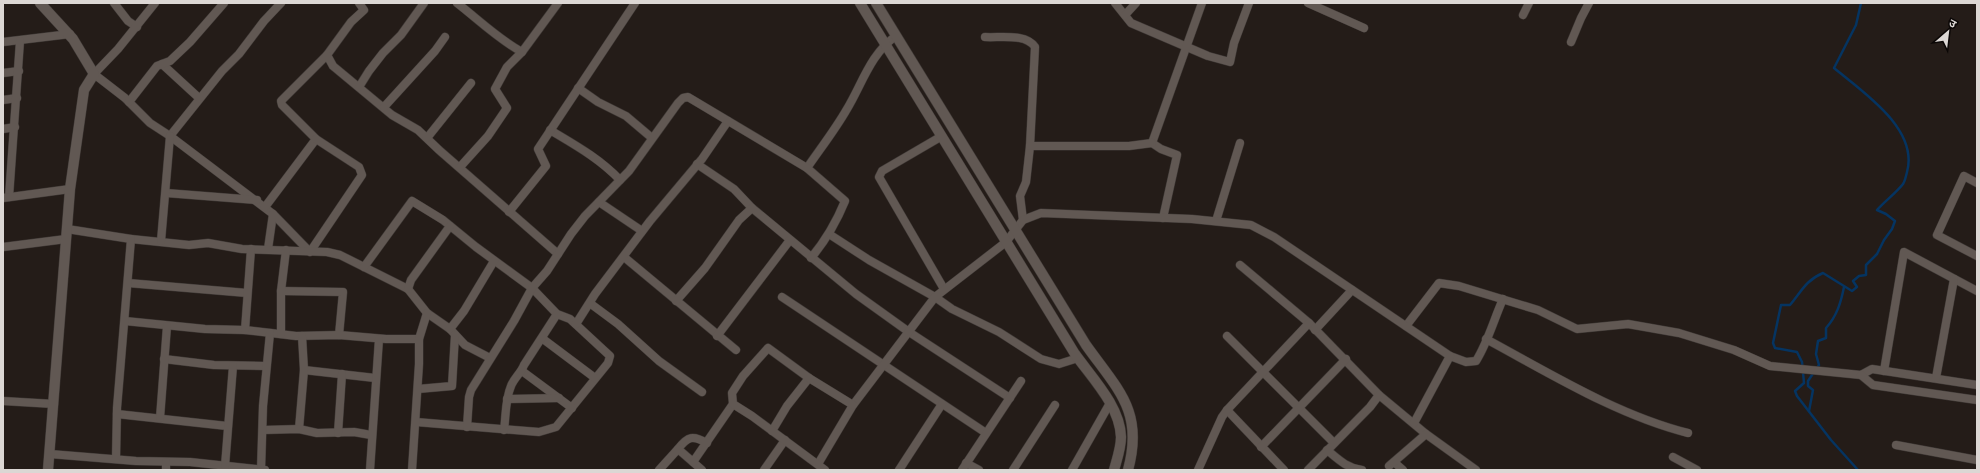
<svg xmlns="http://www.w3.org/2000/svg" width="1980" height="473" viewBox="0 0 1980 473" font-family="'Roboto Serif','Noto Sans Devanagari',serif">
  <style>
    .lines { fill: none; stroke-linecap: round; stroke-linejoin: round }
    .stream { stroke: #053461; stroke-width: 2.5 }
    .minor-casing { stroke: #3f3936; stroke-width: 9 }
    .tertiary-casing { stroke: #3f3936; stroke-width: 11 }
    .minor { stroke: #615853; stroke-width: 8 }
    .tertiary { stroke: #615853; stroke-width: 10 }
  </style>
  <rect width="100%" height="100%" fill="#241c18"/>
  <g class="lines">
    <g class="stream">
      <path d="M1817 368 1819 365 1816 354 1818 341 1826 338V328C1837 316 1841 302 1844 287"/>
      <polyline points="1809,411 1813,390 1808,386 1808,381 1814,372"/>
      <path d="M1858 470 1831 440 1797 396 1795 391 1804 383 1802 362 1797 352 1775 348 1773 343 1781 305H1790C1801 292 1806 280 1823 273L1852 291 1857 287 1853 281 1859 276 1866 275V265L1877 254 1884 240 1892 229 1895 221 1886 214 1877 210C1885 201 1896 193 1903 184 1905 181 1906 176 1907 172 1919 129 1863 92 1834 68L1856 25 1861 3"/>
    </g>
    <g class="minor-casing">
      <g id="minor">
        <polyline points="114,3 128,21 137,27"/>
        <polyline points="155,3 118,49 94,74 125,98 150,123 170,136 222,71 239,54 264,21 281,3"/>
        <polyline points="359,3 364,10 351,22 327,55 333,66 392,115 418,130 439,150 558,254"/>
        <path d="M457 3C479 20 498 39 522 52"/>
        <polyline points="1115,3 1131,23 1208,56 1230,62 1234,43 1249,3"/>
        <polyline points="1308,3 1364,28"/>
        <polyline points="1125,15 1136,3"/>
        <polyline points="1523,15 1529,3"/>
        <path d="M985 37C1000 38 1026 33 1035 47L1030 146 1026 182 1020 196 1023 220"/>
        <polyline points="3,42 70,34"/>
        <polyline points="1571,42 1581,18 1589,3"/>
        <polyline points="162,64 199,98"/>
        <polyline points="3,73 19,71"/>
        <polyline points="359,87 369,71 383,53 401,35 424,3"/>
        <polyline points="578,88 598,102 626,116 652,138"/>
        <polyline points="3,100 17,98"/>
        <polyline points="129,102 157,66 170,61 190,42 224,3"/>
        <polyline points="384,107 435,51 445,37"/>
        <polyline points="3,129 15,127"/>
        <path d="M550 130C575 145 599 158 620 180"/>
        <polyline points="170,136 273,214 268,249"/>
        <polyline points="942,136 882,171 879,177 944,289"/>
        <polyline points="427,138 471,83"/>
        <polyline points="1152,143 1202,3"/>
        <polyline points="1152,143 1161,149 1177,155 1163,218"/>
        <polyline points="1030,146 1129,146 1152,143"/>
        <polyline points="697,164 734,189 752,208 856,294 909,332 1010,398"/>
        <polyline points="460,167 488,136 507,108 495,89 507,67 522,52 558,3"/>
        <path d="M807 168C820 149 835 130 847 109 862 84 871 53 896 36"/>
        <polyline points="1977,183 1964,176 1937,235 1977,256"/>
        <polyline points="166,193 257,200"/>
        <polyline points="9,197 20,41"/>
        <polyline points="3,198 70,189"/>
        <polyline points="599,202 642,231"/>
        <polyline points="265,207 316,139 282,105 281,101 327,55"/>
        <polyline points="509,212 546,166 538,149 635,3"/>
        <polyline points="273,214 310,252 362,175 359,167 316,139"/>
        <polyline points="1216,221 1240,143"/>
        <polyline points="67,229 131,239 189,245 208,243 242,249 327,252 340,255 408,289 427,313 450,329 465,345 490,358"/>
        <polyline points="829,234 869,260 935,297 952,309 999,332 1041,359 1059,364 1078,358"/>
        <polyline points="161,241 170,136"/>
        <polyline points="3,247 66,239"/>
        <polyline points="624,257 736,350"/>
        <polyline points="1240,265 1309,323 1379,395 1426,434 1476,470"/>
        <polyline points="364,267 412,201 443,220 476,247 532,288 557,314 570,319 610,356 608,363 556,427 539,432 416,422"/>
        <polyline points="128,283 247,293"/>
        <polyline points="408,289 411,280 450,226"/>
        <polyline points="281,291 343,292 339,335"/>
        <polyline points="782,297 986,433"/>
        <polyline points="676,301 705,268 739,220 752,208"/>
        <polyline points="591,304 618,324 659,361 702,392"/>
        <polyline points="125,321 205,329 245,330 296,336 339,335 386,339 419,339"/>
        <polyline points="576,324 595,294 650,221 702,159 728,121"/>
        <polyline points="1406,326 1439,283 1459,286 1538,310 1577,329 1628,324 1679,333 1734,350 1770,366 1861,375 1872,369 1977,385"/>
        <polyline points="450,329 464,311 494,261"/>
        <polyline points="245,330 251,249"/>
        <polyline points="1315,330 1352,290"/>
        <polyline points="281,334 281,291 286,250"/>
        <polyline points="717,336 790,240"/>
        <polyline points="1227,336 1334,443"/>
        <polyline points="543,339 595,378"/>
        <path d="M1486 339C1551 374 1617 415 1688 433"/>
        <path d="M1450 356 1466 362 1476 361C1488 342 1494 319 1503 299"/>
        <polyline points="164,359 214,365 266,366"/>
        <polyline points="304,370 375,378"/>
        <polyline points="522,371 572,408"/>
        <polyline points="1884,371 1904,252 1977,291"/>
        <polyline points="1861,375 1873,385 1977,400"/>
        <polyline points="1936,378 1954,279"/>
        <polyline points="418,389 452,386 455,335"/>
        <polyline points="507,399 559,398"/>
        <polyline points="3,401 54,404"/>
        <polyline points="1227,410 1284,470"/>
        <polyline points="117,414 227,426"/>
        <polyline points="160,418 167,326"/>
        <path d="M467 427 469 397 471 390 514 321 532 288 547 271 571 234 585 216 629 171 678 103 683 98 688 97 807 168 845 201C836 223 826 240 811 258"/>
        <polyline points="299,429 304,370 302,336"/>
        <polyline points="263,430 299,429 317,433 354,432 371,435"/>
        <path d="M504 430C506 416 505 400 511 386 514 378 521 373 524 365L557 314"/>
        <polyline points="772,431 787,406 809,378"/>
        <polyline points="338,433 342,374"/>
        <polyline points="1896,445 1977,460"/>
        <polyline points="1261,447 1346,359"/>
        <path d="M678 449C688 436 693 435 707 443"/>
        <path d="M1327 450C1339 460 1347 468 1362 470"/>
        <polyline points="50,454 136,461 190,462 265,470"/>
        <polyline points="1673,457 1697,470"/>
        <polyline points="116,459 117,408 131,239"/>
        <polyline points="693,462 702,470"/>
        <polyline points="1394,462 1403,470"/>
        <polyline points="966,463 979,470"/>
        <polyline points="818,464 853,405 935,297 1006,242 1023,220 1041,213 1192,219 1251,225 1274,237 1450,356 1414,423"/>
        <polyline points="225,466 233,366"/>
        <polyline points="1389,466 1426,434"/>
        <polyline points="166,470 166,462"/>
        <polyline points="261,470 263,406 270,333"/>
        <polyline points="370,470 379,339"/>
        <polyline points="412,470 419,364 419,339 427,313"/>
        <polyline points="659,470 678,449 693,462 733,404"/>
        <polyline points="764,470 785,440"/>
        <polyline points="825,470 752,416 733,404 732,393 743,376 768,348 809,378 853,405"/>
        <polyline points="899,470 942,404"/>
        <polyline points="962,470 1021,381"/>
        <polyline points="1013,470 1055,405"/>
        <polyline points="1072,470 1110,403"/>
        <polyline points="1198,470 1222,417 1227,410 1309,323"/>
        <polyline points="1308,470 1370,407 1379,395"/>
      </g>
    </g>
    <g class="tertiary-casing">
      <g id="tertiary">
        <polyline points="40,3 73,39 94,74 84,90 70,189 48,470"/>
        <path d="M860 3 1075 354C1092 378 1120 406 1121 437 1121 448 1117 459 1114 470"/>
        <path d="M876 3 1086 345C1118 390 1144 411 1128 470"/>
      </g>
    </g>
    <use href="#minor" class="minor"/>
    <use href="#tertiary" class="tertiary"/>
  </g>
  <rect width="1980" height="473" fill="none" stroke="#dcd7d4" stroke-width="8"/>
  <g transform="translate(1948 32) rotate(28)" stroke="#0b0706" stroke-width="3" paint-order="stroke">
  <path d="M0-3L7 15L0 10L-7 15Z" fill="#dcd7d4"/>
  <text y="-6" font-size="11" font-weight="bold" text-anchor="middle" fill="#dcd7d4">उ</text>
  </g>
</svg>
